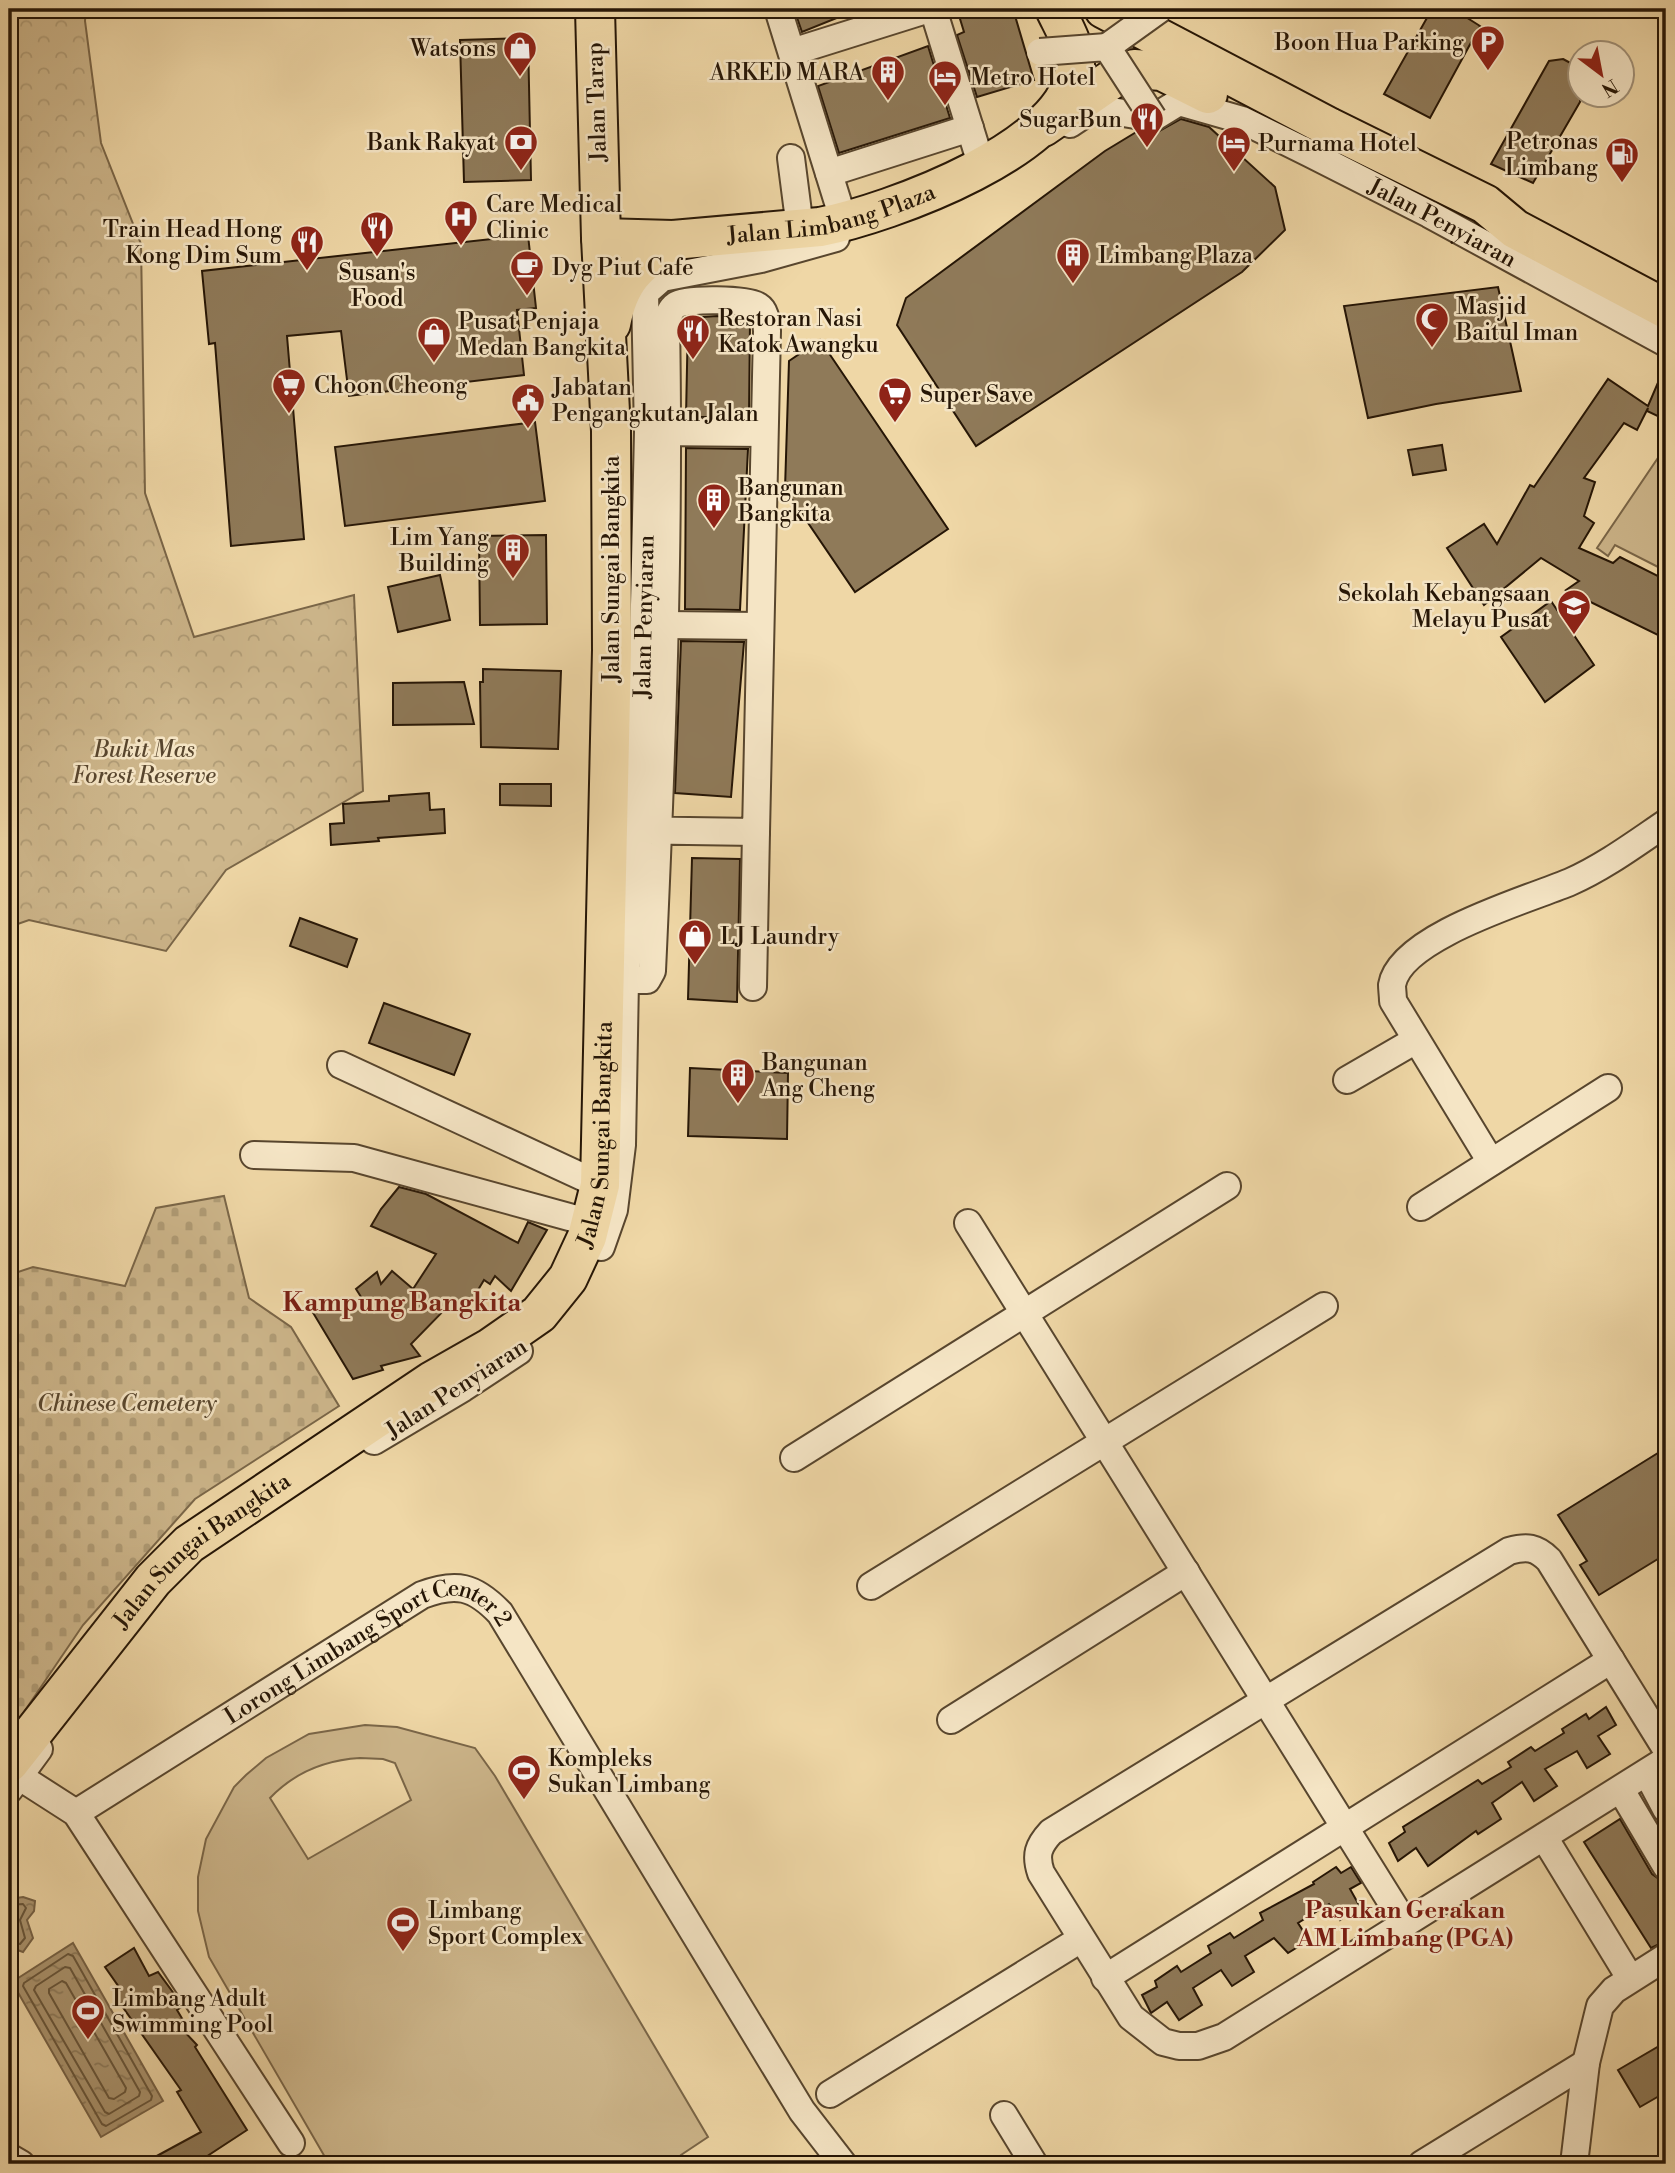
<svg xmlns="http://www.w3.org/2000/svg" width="1675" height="2173" viewBox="0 0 1675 2173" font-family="'Libre Bodoni',serif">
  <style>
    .forest { fill: url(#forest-crowns); stroke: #7a6648; stroke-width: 2 }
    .cemetery { fill: url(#cemetery-stones); stroke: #7a6648; stroke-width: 2 }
    .pitch { fill: #cdb68b; stroke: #7a6648; stroke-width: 2; fill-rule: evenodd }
    .water { fill: url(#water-ripples); stroke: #766246; stroke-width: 2 }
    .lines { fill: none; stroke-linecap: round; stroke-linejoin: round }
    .shore { stroke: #68563b; stroke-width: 2 }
    .building { fill: #8f7a59; stroke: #261606; stroke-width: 2 }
    .street-casing { stroke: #58462e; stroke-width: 30 }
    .primary-casing { stroke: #261606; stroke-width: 42 }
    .highway-casing { stroke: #261606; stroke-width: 42 }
    .street { stroke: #f5e5c5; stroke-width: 26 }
    .primary { stroke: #efd7a6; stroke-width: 38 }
    .highway { stroke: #efd7a6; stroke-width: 38 }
    .street-bridge-casing { stroke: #58462e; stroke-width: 30; stroke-linecap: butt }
    .street-bridge { stroke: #f5e5c5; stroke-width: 26 }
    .labels { text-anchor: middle; stroke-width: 5; stroke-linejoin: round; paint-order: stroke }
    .poi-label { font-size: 23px; fill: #261606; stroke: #f5e5c5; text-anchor: start }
    .street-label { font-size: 23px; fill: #261606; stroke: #f5e5c5 }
    .park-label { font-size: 23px; font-style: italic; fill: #58462e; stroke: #f5e5c5 }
    .neighbourhood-label { font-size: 24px; font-weight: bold; fill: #7a1f14; stroke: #f5e5c5 }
    .quarter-label { font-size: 26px; font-weight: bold; fill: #7a1f14; stroke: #f5e5c5 }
  </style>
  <defs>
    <pattern id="forest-crowns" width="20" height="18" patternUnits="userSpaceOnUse" patternTransform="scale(1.75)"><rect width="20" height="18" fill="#cdb68b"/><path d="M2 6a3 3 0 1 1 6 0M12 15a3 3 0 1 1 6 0" fill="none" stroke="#b09c76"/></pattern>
    <pattern id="cemetery-stones" width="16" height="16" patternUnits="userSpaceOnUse" patternTransform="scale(1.75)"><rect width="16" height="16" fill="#cdb68b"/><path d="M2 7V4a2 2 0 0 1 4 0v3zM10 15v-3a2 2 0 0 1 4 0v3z" fill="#b09c76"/></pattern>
    <pattern id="water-ripples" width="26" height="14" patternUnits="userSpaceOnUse" patternTransform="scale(1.75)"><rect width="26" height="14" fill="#ab9570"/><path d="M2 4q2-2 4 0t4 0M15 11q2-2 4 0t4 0" fill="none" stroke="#8b795a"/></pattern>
  </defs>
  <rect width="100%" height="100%" fill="#efd7a6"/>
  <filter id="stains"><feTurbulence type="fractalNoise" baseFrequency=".00286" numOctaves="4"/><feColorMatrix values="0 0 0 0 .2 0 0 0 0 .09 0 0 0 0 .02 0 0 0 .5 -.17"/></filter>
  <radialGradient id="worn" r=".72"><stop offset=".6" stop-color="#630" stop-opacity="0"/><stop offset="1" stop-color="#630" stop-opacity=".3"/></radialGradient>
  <polygon class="forest" points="9,9 86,9 85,21 101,143 141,244 145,493 194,637 354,595 363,791 226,870 166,951 29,920 9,927"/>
  <polygon class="cemetery" points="224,1196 249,1298 291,1327 339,1406 195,1499 83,1625 9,1734 9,1275 33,1267 125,1286 156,1208"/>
  <g class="pitch">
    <polygon points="1666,446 1666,571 1615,545 1608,556 1597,548"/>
    <path d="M365 1725 397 1727 475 1748 495 1776 708 2137 681 2155 673 2164H329L209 1957 198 1911V1877L206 1839 234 1787 246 1775 266 1758 309 1734ZM360 1758 383 1759 395 1763 411 1800 308 1859 270 1798C294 1773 325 1760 360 1758Z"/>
  </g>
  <g class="water">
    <polygon points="23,1897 35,1901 34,1911 27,1920 33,1938 23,1952 9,1947 9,1899"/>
    <polygon points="73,1943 163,2101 101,2137 12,1982"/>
  </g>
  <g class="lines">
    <g class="shore">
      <polyline points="9,1905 23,1904 26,1908 20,1920 25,1938 20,1944 9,1942"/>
      <polygon points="68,1954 73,1956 152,2096 151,2100 106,2126 102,2124 23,1986 24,1983"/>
      <polygon points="65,1967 70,1968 140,2092 139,2096 109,2114 105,2112 34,1990 36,1986"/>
      <polygon points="62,1981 66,1983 126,2088 125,2092 114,2099 109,2098 49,1993 49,1989"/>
    </g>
  </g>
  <g class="building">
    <polygon points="794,9 859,9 802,32"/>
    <polygon points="957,9 1013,9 1034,80 977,97 957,35 964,32"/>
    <polygon points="1432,9 1453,9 1480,26 1430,118 1384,94"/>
    <polygon points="528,38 531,180 464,182 460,40"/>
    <polygon points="928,46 950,118 839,153 818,86"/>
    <polygon points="1563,59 1580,68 1580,102 1533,183 1491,164 1549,61"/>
    <polygon points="1181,119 1209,127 1275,187 1285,230 1242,272 976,446 897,325 906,298 1105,151 1138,131 1154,134"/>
    <polygon points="528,235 536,308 517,310 524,375 349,396 341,331 287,336 304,539 231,546 215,343 209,344 202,271"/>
    <polygon points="1498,287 1521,391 1436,404 1368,418 1344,306"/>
    <polygon points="717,316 740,318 750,321 749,417 686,417 688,318"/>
    <polygon points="820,340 948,529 855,592 785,489 789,361"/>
    <polygon points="1666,364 1666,420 1647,411 1648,408 1637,430 1624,423 1584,478 1595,482 1584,516 1594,523 1579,548 1613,563 1620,557 1666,580 1666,639 1566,590 1579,581 1541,558 1484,605 1447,548 1484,524 1497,544 1530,485 1534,487 1608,379 1648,406"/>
    <polygon points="535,422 545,501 345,526 335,447"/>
    <polygon points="1442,445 1446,470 1413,475 1408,450"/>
    <polygon points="686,448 748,449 740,610 685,609"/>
    <polygon points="546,535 547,624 480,625 479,536"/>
    <polygon points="440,575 450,620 398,632 388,587"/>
    <polygon points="1551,601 1594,665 1545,702 1501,637"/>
    <polygon points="681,641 744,642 731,797 675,793"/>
    <polygon points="483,669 561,671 558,749 481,747 480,682 483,682"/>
    <polygon points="464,682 474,724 393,725 393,683"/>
    <polygon points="500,784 551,784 551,806 500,805"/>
    <polygon points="429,793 430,810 444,809 445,833 378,838 379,841 331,845 330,824 344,823 343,804 389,801 389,796"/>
    <polygon points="692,858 740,859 737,1002 688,999"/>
    <polygon points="300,918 357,939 347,967 290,946"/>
    <polygon points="384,1003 470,1034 454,1075 369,1043"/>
    <polygon points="690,1068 788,1073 787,1139 688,1136"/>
    <polygon points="399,1187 426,1194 518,1243 528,1222 547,1230 511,1291 495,1276 490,1284 484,1280 463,1315 450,1304 411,1344 420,1356 381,1366 383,1370 353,1379 312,1311 363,1300 356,1289 377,1272 381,1284 392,1271 413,1289 436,1254 371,1226 381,1209"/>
    <polygon points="1666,1448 1666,1554 1599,1595 1580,1565 1587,1561 1558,1515"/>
    <polygon points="1606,1707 1616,1725 1598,1736 1610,1754 1587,1768 1577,1751 1545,1769 1557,1786 1534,1801 1522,1782 1492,1803 1501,1819 1478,1834 1476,1831 1428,1866 1416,1848 1398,1861 1389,1843 1405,1832 1403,1827 1478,1780 1482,1784 1511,1767 1508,1762 1531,1747 1535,1751 1564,1733 1562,1729 1586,1714 1589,1719"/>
    <polygon points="1620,1819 1652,1874 1666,1884 1666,1941 1651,1948 1584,1842"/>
    <polygon points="1336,1867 1341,1873 1351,1867 1361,1883 1350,1889 1359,1905 1340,1920 1329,1904 1298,1923 1309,1940 1288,1953 1274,1938 1245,1956 1254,1972 1232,1986 1221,1970 1193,1988 1202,2005 1179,2020 1167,2002 1151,2013 1142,1995 1157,1987 1155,1981 1177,1966 1181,1972 1211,1953 1208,1946 1230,1933 1234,1938 1263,1920 1260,1913 1314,1884 1313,1882"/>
    <polygon points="134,1948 149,1976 158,1972 183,2006 177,2010 186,2025 182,2029 197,2045 195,2047 247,2130 195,2164 142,2164 201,2132 177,2092 181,2090 115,1996 121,1990 105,1967"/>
    <polygon points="1666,2042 1666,2092 1640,2107 1618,2070"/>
  </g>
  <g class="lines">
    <g class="street-casing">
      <g id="street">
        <polyline points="778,9 844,222"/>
        <polyline points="933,9 982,167"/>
        <polyline points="792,52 929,9"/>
        <path id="s1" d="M1070 124 1094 108 1153 118 1179 102 1242 120 1311 154 1429 214 1666 343"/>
        <polyline points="791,158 800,228"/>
        <polyline points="829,173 970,128"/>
        <polyline points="650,432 764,433"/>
        <polyline points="664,625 760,626"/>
        <path d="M609 980H647L652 971C662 755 670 539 666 323 668 316 670 309 676 305 686 298 748 299 758 306 766 311 766 321 767 331L756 832 621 830"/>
        <polyline points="753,987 756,832"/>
        <polyline points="341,1065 600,1185"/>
        <polyline points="1347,1080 1416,1040"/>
        <polyline points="254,1155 354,1158 591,1223"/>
        <path d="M1491 1162 1393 1001C1393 996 1392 989 1392 985 1400 936 1530 899 1570 882 1604 867 1635 844 1666 823"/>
        <polyline points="1421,1207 1608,1088"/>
        <polyline points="968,1223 1405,1924"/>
        <path id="s2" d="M601 1247 614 1210 622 1145 625 980 638 864 648 432 645 293 662 278 761 259 836 238"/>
        <polyline points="374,1441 463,1388 519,1351"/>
        <polyline points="794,1458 1227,1186"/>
        <polyline points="871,1586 1324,1306"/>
        <polyline points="951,1720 1186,1572"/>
        <path d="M1666 1749 1549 1560C1536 1547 1527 1546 1509 1551L1051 1832C1038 1846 1035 1855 1041 1873L1131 2017 1163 2042 1179 2046H1198L1224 2037 1666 1760"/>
        <polyline points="9,1770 76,1813 291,2143"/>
        <polyline points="1647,1773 1666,1809"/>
        <polyline points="9,1790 39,1749"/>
        <polyline points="1621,1790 1666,1866"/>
        <path id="s3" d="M76 1813 422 1595C456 1582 474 1586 500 1613L802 2111 843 2164"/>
        <polyline points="1544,1837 1630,1978"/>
        <polyline points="1105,1978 1611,1660"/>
        <polyline points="830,2094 1081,1939"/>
        <polyline points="1004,2115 1034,2164"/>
        <polyline points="9,2157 21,2164"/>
        <polyline points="1422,2164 1586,2063"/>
        <polyline points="1574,2164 1586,2063 1600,2006 1614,1990 1666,1957"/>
      </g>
    </g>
    <g class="primary-casing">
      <g id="primary">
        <polyline points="1104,9 1329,127 1485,204 1515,229 1666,309"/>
        <polyline points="1043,127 1111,80 1134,69 1162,71 1208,94"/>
      </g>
    </g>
    <g class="highway-casing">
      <g id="highway">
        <path id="s4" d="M601 238 673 240 820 227C887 214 1076 147 1075 64 1075 45 1063 26 1055 9"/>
        <path d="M611 324C620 278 636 266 673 240"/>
        <path id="s5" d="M9 1763 153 1580 189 1544 432 1381 490 1348 539 1314 568 1278 587 1237 600 1185 612 650 611 431 601 238 595 9"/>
      </g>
    </g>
    <use href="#street" class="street"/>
    <use href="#primary" class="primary"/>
    <use href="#highway" class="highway"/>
    <g class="street-bridge-casing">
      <g id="street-bridge">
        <polyline points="1107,47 1160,9"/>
        <polyline points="1040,52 1107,47 1153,118"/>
      </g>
    </g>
    <use href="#street-bridge" class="street-bridge"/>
  </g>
  <defs>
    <g id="parking-pin" transform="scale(1.75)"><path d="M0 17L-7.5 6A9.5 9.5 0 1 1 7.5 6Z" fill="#8f2418" stroke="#f5e5c5"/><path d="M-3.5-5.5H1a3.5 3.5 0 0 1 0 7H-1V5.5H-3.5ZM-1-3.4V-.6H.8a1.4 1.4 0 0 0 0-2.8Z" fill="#fff"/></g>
    <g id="shop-pin" transform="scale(1.75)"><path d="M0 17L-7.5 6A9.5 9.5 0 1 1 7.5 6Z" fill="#8f2418" stroke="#f5e5c5"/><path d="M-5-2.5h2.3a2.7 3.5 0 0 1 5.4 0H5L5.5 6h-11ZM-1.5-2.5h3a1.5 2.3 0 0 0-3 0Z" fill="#fff"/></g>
    <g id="building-pin" transform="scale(1.75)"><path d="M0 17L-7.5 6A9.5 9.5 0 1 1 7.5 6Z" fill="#8f2418" stroke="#f5e5c5"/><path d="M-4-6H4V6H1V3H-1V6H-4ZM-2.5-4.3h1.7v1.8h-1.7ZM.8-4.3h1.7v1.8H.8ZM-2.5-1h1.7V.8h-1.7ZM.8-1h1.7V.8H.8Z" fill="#fff"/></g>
    <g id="hotel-pin" transform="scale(1.75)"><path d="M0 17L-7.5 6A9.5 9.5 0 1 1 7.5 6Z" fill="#8f2418" stroke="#f5e5c5"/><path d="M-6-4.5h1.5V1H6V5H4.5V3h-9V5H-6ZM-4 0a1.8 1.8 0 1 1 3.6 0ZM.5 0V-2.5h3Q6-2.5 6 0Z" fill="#fff"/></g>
    <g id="restaurant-pin" transform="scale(1.75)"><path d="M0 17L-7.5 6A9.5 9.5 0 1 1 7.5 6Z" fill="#8f2418" stroke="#f5e5c5"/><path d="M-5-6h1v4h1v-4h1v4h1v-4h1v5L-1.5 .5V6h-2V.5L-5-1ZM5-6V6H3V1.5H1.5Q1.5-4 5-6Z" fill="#fff"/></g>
    <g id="bank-pin" transform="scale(1.75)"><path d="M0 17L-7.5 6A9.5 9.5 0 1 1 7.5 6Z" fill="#8f2418" stroke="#f5e5c5"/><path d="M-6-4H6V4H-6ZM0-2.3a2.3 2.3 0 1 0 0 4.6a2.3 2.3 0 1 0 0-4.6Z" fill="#fff"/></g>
    <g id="fuel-pin" transform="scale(1.75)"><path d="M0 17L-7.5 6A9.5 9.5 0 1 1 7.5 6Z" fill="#8f2418" stroke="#f5e5c5"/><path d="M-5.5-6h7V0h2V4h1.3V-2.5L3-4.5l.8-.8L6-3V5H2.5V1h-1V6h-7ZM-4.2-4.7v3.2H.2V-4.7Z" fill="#fff"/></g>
    <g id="hospital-pin" transform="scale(1.75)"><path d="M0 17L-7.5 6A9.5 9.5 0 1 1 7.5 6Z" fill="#8f2418" stroke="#f5e5c5"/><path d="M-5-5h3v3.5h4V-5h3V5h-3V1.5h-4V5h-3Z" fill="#fff"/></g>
    <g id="cafe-pin" transform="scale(1.75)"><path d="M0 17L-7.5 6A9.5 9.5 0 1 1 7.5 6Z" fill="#8f2418" stroke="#f5e5c5"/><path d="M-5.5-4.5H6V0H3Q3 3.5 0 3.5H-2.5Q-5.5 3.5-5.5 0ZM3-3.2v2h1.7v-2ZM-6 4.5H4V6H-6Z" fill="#fff"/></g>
    <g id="mosque-pin" transform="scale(1.75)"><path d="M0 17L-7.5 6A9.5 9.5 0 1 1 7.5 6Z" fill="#8f2418" stroke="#f5e5c5"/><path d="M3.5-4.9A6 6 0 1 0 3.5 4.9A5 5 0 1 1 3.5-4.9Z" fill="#fff"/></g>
    <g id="supermarket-pin" transform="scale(1.75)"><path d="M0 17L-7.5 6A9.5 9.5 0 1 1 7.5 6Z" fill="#8f2418" stroke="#f5e5c5"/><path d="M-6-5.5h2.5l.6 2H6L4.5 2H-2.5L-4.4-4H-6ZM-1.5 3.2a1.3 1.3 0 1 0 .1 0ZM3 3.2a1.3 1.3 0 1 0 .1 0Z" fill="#fff"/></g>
    <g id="civic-pin" transform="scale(1.75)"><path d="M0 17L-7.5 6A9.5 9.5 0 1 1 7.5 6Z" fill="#8f2418" stroke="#f5e5c5"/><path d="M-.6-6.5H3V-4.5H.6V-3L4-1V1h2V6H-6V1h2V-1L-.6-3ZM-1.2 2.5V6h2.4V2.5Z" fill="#fff"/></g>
    <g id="school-pin" transform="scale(1.75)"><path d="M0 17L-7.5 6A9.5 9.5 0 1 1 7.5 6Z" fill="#8f2418" stroke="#f5e5c5"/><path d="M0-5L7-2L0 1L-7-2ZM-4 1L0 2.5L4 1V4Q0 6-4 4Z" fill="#fff"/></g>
    <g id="stadium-pin" transform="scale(1.75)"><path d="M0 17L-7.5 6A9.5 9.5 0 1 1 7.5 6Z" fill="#8f2418" stroke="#f5e5c5"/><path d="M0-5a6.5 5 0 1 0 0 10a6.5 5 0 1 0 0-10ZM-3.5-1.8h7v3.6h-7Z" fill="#fff"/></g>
  </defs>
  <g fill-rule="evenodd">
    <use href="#parking-pin" x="1488" y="42"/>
    <use href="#shop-pin" x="520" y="48"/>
    <use href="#building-pin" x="888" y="72"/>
    <use href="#hotel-pin" x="945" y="77"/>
    <use href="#restaurant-pin" x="1147" y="119"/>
    <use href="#bank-pin" x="521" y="142"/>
    <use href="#hotel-pin" x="1234" y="143"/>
    <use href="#fuel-pin" x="1622" y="154"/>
    <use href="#hospital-pin" x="461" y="217"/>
    <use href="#restaurant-pin" x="377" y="228"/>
    <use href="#restaurant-pin" x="307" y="242"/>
    <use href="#building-pin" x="1073" y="255"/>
    <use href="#cafe-pin" x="527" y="267"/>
    <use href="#mosque-pin" x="1432" y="319"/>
    <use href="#restaurant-pin" x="693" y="331"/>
    <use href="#shop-pin" x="434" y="334"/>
    <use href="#supermarket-pin" x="289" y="385"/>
    <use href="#supermarket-pin" x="895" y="394"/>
    <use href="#civic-pin" x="528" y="400"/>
    <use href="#building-pin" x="714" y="500"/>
    <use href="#building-pin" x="513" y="550"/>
    <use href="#school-pin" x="1574" y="606"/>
    <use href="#shop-pin" x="695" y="936"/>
    <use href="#building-pin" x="738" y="1075"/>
    <use href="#stadium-pin" x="524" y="1771"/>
    <use href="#stadium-pin" x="403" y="1923"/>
    <use href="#stadium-pin" x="88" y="2011"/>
  </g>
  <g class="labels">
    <g class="poi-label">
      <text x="1464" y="50" text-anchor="end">Boon Hua Parking</text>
      <text x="496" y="56" text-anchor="end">Watsons</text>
      <text x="864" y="80" text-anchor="end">ARKED MARA</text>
      <text x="970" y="85">Metro Hotel</text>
      <text x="1122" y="127" text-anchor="end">SugarBun</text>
      <text x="1598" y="149" text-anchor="end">Petronas<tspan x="1598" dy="26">Limbang</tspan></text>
      <text x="496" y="150" text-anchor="end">Bank Rakyat</text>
      <text x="1258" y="151">Purnama Hotel</text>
      <text x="486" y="212">Care Medical<tspan x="486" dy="26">Clinic</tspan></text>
      <text x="282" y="237" text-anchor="end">Train Head Hong<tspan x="282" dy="26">Kong Dim Sum</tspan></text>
      <text x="1098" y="263">Limbang Plaza</text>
      <text x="552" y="275">Dyg Piut Cafe</text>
      <text x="377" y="280" text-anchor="middle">Susan's<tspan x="377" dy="26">Food</tspan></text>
      <text x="1456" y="314">Masjid<tspan x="1456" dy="26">Baitul Iman</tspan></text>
      <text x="718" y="326">Restoran Nasi<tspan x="718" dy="26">Katok Awangku</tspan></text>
      <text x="458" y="329">Pusat Penjaja<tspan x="458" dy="26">Medan Bangkita</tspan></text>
      <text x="314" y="393">Choon Cheong</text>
      <text x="552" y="395">Jabatan<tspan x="552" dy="26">Pengangkutan Jalan</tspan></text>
      <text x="920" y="402">Super Save</text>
      <text x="738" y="495">Bangunan<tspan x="738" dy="26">Bangkita</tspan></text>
      <text x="489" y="545" text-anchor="end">Lim Yang<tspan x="489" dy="26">Building</tspan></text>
      <text x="1550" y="601" text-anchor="end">Sekolah Kebangsaan<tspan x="1550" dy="26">Melayu Pusat</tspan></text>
      <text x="720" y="944">LJ Laundry</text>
      <text x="762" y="1070">Bangunan<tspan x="762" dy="26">Ang Cheng</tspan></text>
      <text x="548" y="1766">Kompleks<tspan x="548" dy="26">Sukan Limbang</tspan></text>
      <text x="428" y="1918">Limbang<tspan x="428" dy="26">Sport Complex</tspan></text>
      <text x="112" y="2006">Limbang Adult<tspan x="112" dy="26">Swimming Pool</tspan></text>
    </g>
    <g class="street-label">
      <text transform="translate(596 102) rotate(-92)" y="8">Jalan Tarap</text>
      <text dy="8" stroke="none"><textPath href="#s4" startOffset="233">Jalan Limbang Plaza</textPath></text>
      <text dy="8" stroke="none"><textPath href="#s1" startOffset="410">Jalan Penyiaran</textPath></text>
      <text transform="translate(611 569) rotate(-90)" y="8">Jalan Sungai Bangkita</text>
      <text dy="8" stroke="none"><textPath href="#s2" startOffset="634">Jalan Penyiaran</textPath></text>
      <text dy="8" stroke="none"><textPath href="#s5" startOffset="898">Jalan Sungai Bangkita</textPath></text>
      <text transform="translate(456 1388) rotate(-33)" y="8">Jalan Penyiaran</text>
      <text dy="8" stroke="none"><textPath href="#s5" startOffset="289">Jalan Sungai Bangkita</textPath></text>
      <text dy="8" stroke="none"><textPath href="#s3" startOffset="343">Lorong Limbang Sport Center 2</textPath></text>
    </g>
    <g class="park-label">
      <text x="144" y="757">Bukit Mas<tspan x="144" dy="26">Forest Reserve</tspan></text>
      <text x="127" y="1411">Chinese Cemetery</text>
    </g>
    <g class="neighbourhood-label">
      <text x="1405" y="1918">Pasukan Gerakan<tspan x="1405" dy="28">AM Limbang (PGA)</tspan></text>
    </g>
    <g class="quarter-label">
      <text x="402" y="1311">Kampung Bangkita</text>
    </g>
  </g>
  <rect width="1675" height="2173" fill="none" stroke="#efd7a6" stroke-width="35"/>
  <rect x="10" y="10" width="1654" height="2152" fill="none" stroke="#261606" stroke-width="3.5"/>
  <rect x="18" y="18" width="1640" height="2138" fill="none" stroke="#261606" stroke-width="2"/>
  <g transform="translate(1601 74) rotate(148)"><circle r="33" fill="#f5e5c5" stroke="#a29279" stroke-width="2"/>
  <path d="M0-5L12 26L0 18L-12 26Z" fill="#8f2418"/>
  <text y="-10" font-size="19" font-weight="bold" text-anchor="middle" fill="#261606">N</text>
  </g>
  <rect width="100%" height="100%" filter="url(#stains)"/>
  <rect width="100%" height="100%" fill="url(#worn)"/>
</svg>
